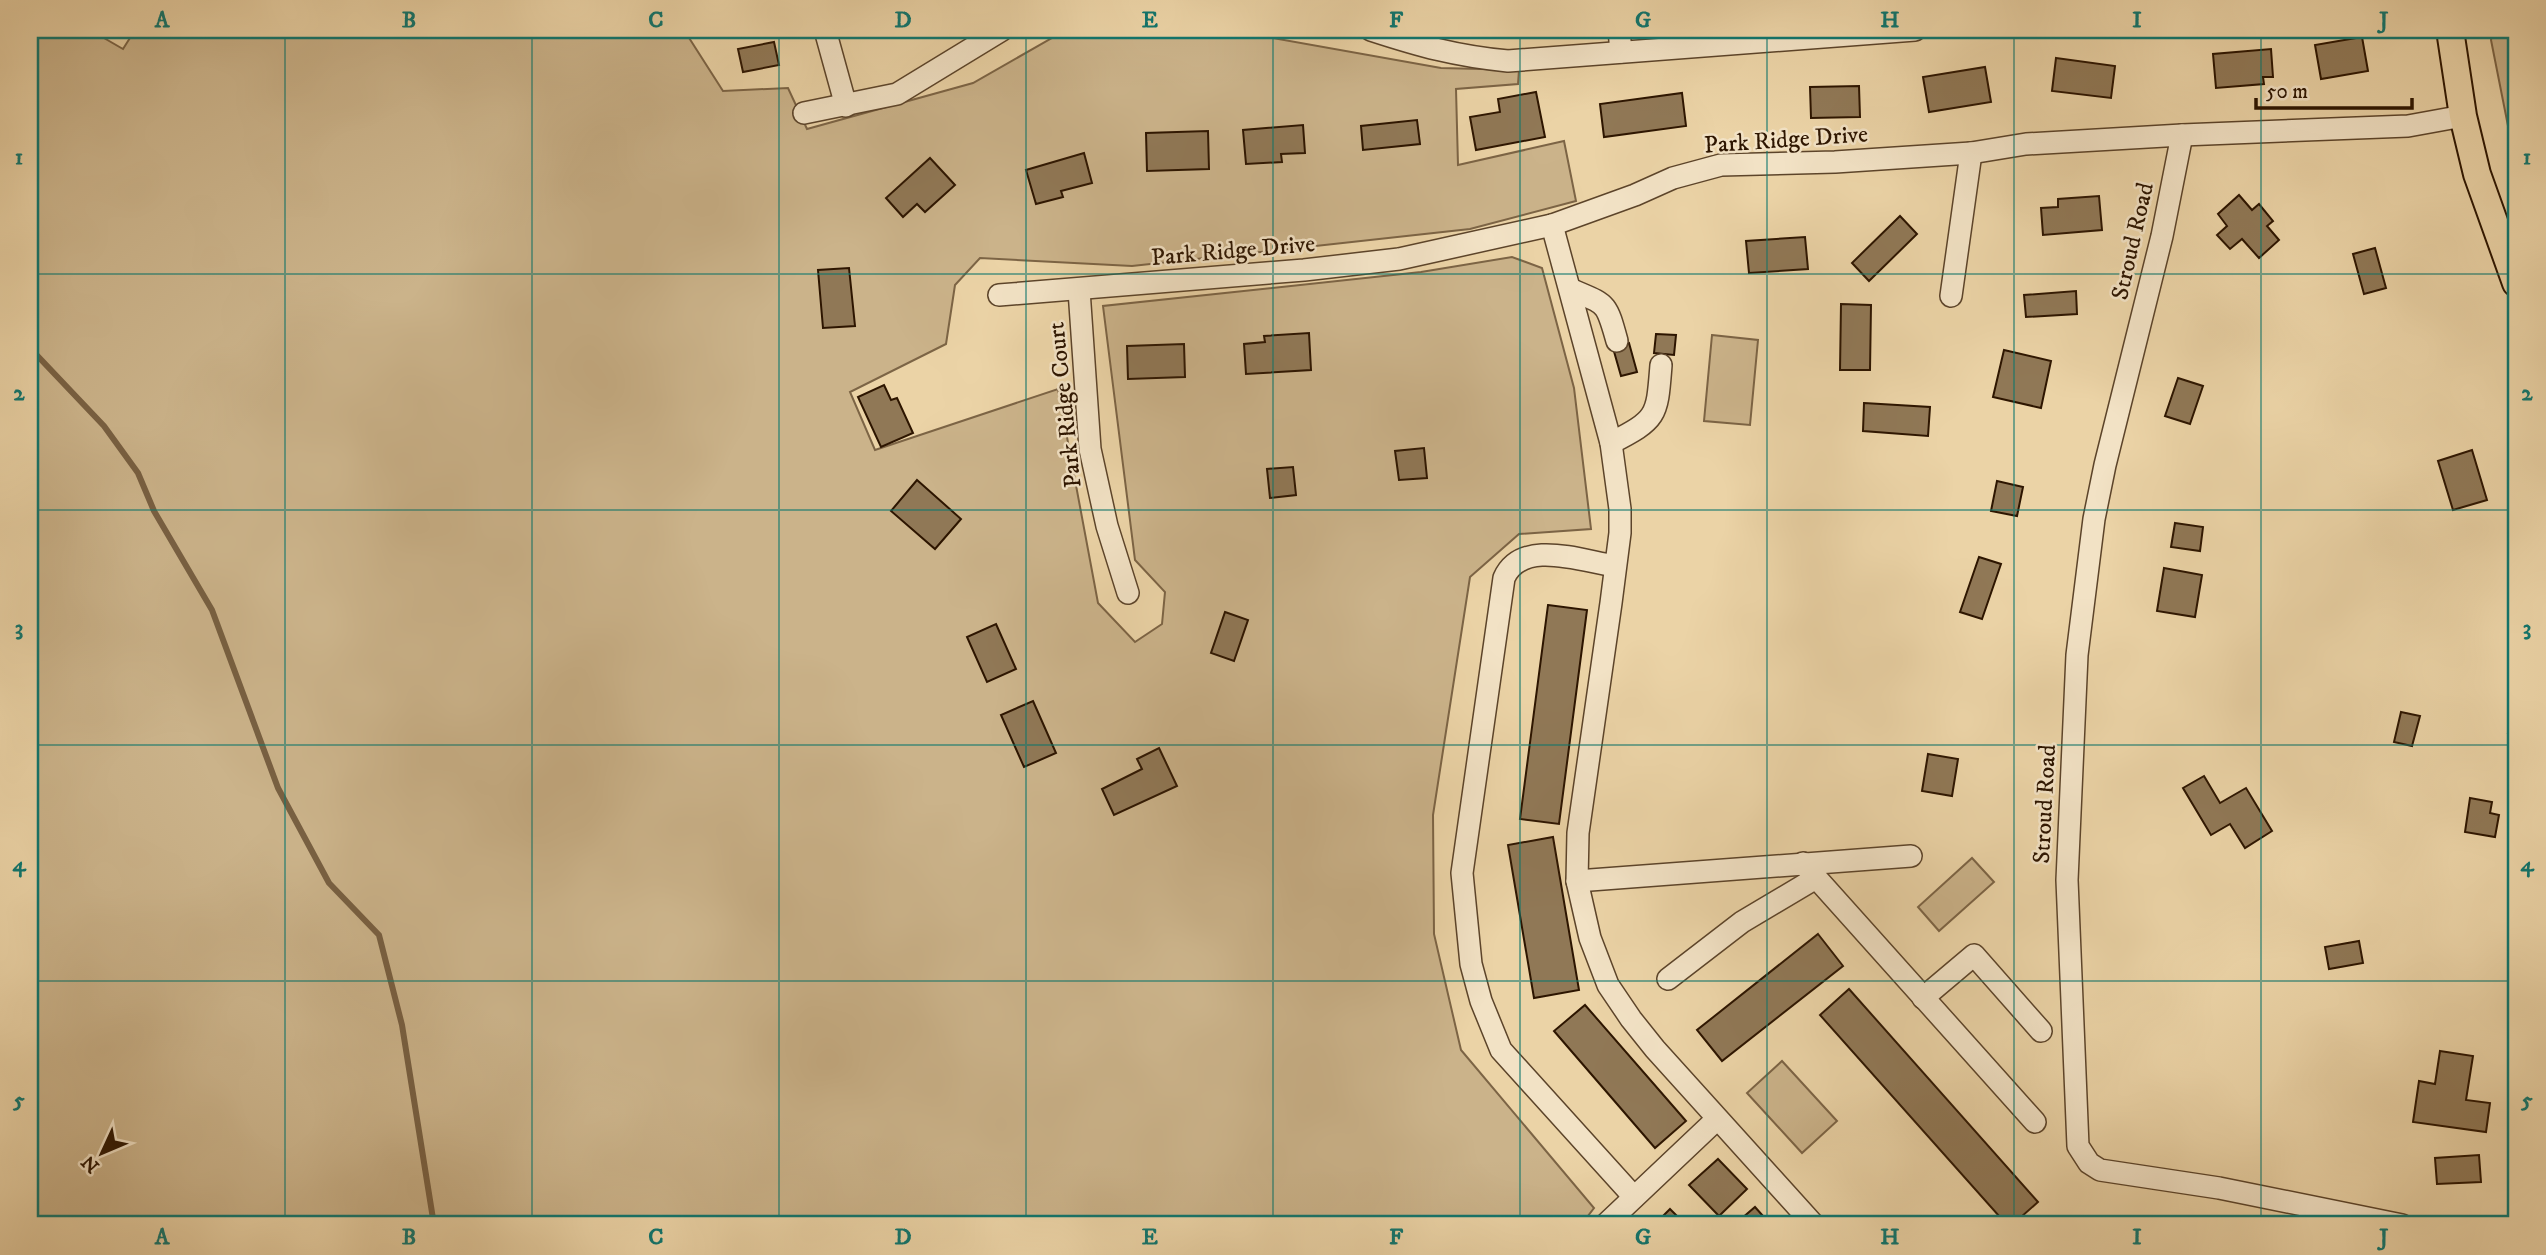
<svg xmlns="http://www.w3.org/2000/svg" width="2546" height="1255" viewBox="0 0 2546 1255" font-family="'IM FELL DW Pica',serif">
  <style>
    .green { fill: #cbb38a; stroke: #7c6445; stroke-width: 2 }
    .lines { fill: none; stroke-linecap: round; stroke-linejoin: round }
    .stream { stroke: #786042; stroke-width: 6 }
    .building { fill: #907856; stroke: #2d1500; stroke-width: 2 }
    .minor-casing { stroke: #5c442a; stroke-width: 24 }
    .major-casing { stroke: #2d1500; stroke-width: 30 }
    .minor { stroke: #f2e2c5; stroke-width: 21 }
    .major { stroke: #ebd3a6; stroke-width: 26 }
    .grid { fill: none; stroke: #0f766e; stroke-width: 2; stroke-opacity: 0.55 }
    .labels { text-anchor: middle; stroke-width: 5; stroke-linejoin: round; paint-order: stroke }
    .street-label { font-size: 24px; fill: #2d1500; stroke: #f2e2c5 }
    .neatline { fill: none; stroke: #0f766e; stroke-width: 2.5 }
    .grid-label { font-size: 23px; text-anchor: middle; font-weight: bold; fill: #0f766e }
  </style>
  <rect width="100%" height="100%" fill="#ebd3a6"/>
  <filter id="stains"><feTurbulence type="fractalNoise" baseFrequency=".00286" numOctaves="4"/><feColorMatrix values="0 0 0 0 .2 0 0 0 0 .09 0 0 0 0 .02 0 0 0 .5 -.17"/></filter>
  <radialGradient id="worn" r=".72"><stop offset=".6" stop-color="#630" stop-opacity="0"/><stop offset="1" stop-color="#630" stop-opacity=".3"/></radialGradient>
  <g class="green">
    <polygon points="30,30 90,30 123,49 135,30 684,30 723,91 788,88 807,129 973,83 1066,30 1228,30 1441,68 1519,70 1518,84 1456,89 1458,165 1564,141 1576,201 1470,229 1132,266 980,258 955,285 946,344 850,392 875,450 1058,389 1098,603 1135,642 1162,624 1165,592 1135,560 1103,306 1421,272 1512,257 1542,268 1574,388 1591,529 1519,534 1470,577 1433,815 1434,934 1461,1050 1594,1208 1581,1225 30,1225"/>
    <polygon points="2493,30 2516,30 2516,154 2510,136 2491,40"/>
    <polygon points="1712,335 1758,340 1750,425 1704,421"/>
    <polygon points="1972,858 1994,882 1939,931 1918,907"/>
    <polygon points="1782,1061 1837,1121 1802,1153 1747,1093"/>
  </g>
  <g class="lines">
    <polyline class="stream" points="30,348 104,426 138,473 154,511 212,610 278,788 329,883 379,935 402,1025 434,1225"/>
  </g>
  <g class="building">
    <polygon points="2362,37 2368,71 2321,79 2315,45"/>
    <polygon points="774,42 779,65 743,72 738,49"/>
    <polygon points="2271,49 2273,77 2263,77 2264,84 2216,88 2213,54"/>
    <polygon points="2056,58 2115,66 2111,98 2052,91"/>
    <polygon points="1985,67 1991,102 1929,112 1923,77"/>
    <polygon points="1859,86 1860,117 1811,118 1810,87"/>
    <polygon points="1536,92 1545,137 1476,150 1470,117 1500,112 1498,99"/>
    <polygon points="1682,93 1686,126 1604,137 1600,104"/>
    <polygon points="1417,120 1420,144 1363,150 1361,126"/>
    <polygon points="1303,125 1305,153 1281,154 1282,162 1246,164 1243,130"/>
    <polygon points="1208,131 1209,169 1147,171 1146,133"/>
    <polygon points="1084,153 1092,183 1061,191 1063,197 1036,204 1026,170"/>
    <polygon points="930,158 955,185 925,212 917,204 903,217 886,198"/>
    <polygon points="2239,195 2252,210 2259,204 2273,221 2267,226 2279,240 2259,258 2242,239 2230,249 2217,235 2227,226 2218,214"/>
    <polygon points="2099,196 2102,230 2043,235 2041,208 2058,207 2058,199"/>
    <polygon points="1900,216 1917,234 1869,281 1852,263"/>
    <polygon points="1805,237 1808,269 1749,273 1746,241"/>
    <polygon points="2375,248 2386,288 2364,294 2353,254"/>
    <polygon points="849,268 855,326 823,328 818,270"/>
    <polygon points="2076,291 2077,314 2026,317 2024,295"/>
    <polygon points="1841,304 1871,305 1870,370 1840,370"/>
    <polygon points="1309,333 1311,370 1246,374 1244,344 1265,342 1264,336"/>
    <polygon points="1656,334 1676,335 1674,355 1654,353"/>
    <polygon points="1629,343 1637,372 1621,376 1613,348"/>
    <polygon points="1184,344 1185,377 1128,379 1127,346"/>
    <polygon points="2004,350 2051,361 2041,408 1993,397"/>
    <polygon points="2178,378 2203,386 2190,424 2165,416"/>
    <polygon points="884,385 891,400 897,398 913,433 881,447 858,397"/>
    <polygon points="1864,403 1930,407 1928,436 1863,431"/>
    <polygon points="1424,448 1427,478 1399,480 1395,451"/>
    <polygon points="2472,450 2487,500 2453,510 2438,461"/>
    <polygon points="1293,467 1296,495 1270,498 1267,469"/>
    <polygon points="917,480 961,519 935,549 891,511"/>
    <polygon points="1997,481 2023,487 2017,516 1991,511"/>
    <polygon points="2175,523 2203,527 2200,551 2171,547"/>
    <polygon points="1979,557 2001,564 1982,619 1960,612"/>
    <polygon points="2164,568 2202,575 2195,617 2157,611"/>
    <polygon points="1548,605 1587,610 1559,824 1520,819"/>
    <polygon points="1225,612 1248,620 1234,661 1211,653"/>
    <polygon points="996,624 1016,669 987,682 967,637"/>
    <polygon points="1033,701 1056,753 1024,767 1001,715"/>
    <polygon points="2401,712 2420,716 2412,746 2394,742"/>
    <polygon points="2516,732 2516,763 2515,764 2508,734"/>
    <polygon points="1159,748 1177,786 1114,815 1102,789 1142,769 1137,759"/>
    <polygon points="1928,754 1958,759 1952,796 1922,791"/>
    <polygon points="2204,776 2220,803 2246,788 2272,831 2245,848 2230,824 2211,835 2183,788"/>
    <polygon points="2470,798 2492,802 2490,813 2499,815 2495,837 2465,832"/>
    <polygon points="1553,837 1579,990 1534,998 1508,845"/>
    <polygon points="1818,934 1843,966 1722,1061 1697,1030"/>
    <polygon points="2359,941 2363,963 2329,969 2325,947"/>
    <polygon points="1849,989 2038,1202 2012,1225 2007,1225 1820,1015"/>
    <polygon points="1585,1005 1686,1121 1655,1148 1554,1031"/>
    <polygon points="2440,1051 2473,1056 2466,1100 2490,1103 2486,1132 2413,1122 2419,1081 2435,1084"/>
    <polygon points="2479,1155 2481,1182 2437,1184 2435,1158"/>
    <polygon points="1718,1159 1747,1189 1719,1216 1689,1185"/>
    <polygon points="1755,1207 1771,1225 1734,1225"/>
    <polygon points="1670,1209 1686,1225 1654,1225"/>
  </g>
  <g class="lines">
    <g class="minor-casing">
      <g id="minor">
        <polyline points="825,30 846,106"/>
        <path d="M1371 30C1420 46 1456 56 1508 61L1915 30"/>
        <polyline points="1619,30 1621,52"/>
        <polyline points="804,113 897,94 1002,30"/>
        <polyline points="2182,135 2162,236 2105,465 2094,519 2077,655 2067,880 2078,1146 2089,1163 2100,1170 2219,1188 2402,1225"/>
        <polyline points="1552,225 1611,443 1620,509 1620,533 1611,603 1578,833 1577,881 1590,938 1608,985 1631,1019 1655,1049 1814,1225"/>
        <path d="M1570 289C1607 305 1606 301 1617 341"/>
        <polyline points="1079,290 1090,449 1107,526 1128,593"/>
        <polyline points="999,295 1304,270 1399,259 1552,225 1635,195 1673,178 1721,165 1835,162 1971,153 2026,144 2182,135 2408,126 2463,116"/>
        <polyline points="1951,296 1971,153"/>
        <path d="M1611 443C1658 419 1657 416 1661 365"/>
        <path d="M1615 566C1581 561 1522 538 1504 578L1462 873 1471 964 1481 1001 1501 1050 1634 1197"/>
        <polyline points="1803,863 2035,1122"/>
        <polyline points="1577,881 1911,856"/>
        <polyline points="1668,979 1742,922 1816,878"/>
        <polyline points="1923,998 1974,955 2041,1031"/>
        <polyline points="1605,1225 1717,1119"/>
      </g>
    </g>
    <g class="major-casing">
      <polyline id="major" points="2450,30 2463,116 2477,174 2516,283"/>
    </g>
    <use href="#minor" class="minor"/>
    <use href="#major" class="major"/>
  </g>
  <path class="grid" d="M285 30V1225M532 30V1225M779 30V1225M1026 30V1225M1273 30V1225M1520 30V1225M1767 30V1225M2014 30V1225M2261 30V1225M30 274H2516M30 510H2516M30 745H2516M30 981H2516"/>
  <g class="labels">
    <g class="street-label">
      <text transform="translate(1786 139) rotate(-4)" y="8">Park Ridge Drive</text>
      <text transform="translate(2132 241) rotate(-77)" y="8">Stroud Road</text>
      <text transform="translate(1233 250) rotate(-5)" y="8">Park Ridge Drive</text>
      <text transform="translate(1064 405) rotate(-96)" y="8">Park Ridge Court</text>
      <text transform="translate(2044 804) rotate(-87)" y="8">Stroud Road</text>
    </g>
  </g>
  <rect width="2546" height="1255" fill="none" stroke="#ebd3a6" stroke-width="77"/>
  <g transform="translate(102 1153) rotate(226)" stroke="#f2e2c5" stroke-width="5" paint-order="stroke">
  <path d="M0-5L12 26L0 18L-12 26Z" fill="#2d1500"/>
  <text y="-10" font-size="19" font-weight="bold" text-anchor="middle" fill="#2d1500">N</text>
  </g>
  <path d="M2256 98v10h156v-10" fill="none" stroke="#2d1500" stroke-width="3.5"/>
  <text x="2266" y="98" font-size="21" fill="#2d1500" stroke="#f2e2c5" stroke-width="5" paint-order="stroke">50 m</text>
  <rect x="38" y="38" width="2470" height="1178" class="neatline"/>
  <g class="grid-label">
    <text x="162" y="27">A</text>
    <text x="409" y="27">B</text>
    <text x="656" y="27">C</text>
    <text x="903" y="27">D</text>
    <text x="1150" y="27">E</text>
    <text x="1396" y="27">F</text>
    <text x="1643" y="27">G</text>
    <text x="1890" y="27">H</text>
    <text x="2137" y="27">I</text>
    <text x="2384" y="27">J</text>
    <text x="19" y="164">1</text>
    <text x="2527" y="164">1</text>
    <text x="19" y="400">2</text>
    <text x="2527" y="400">2</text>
    <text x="19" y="635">3</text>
    <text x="2527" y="635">3</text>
    <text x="19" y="871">4</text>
    <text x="2527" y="871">4</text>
    <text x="19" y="1107">5</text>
    <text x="2527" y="1107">5</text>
    <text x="162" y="1244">A</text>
    <text x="409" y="1244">B</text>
    <text x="656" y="1244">C</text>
    <text x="903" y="1244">D</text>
    <text x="1150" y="1244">E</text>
    <text x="1396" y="1244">F</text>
    <text x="1643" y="1244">G</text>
    <text x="1890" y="1244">H</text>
    <text x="2137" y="1244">I</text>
    <text x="2384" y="1244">J</text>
  </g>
  <rect width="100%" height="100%" filter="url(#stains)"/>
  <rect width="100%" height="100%" fill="url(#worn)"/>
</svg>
